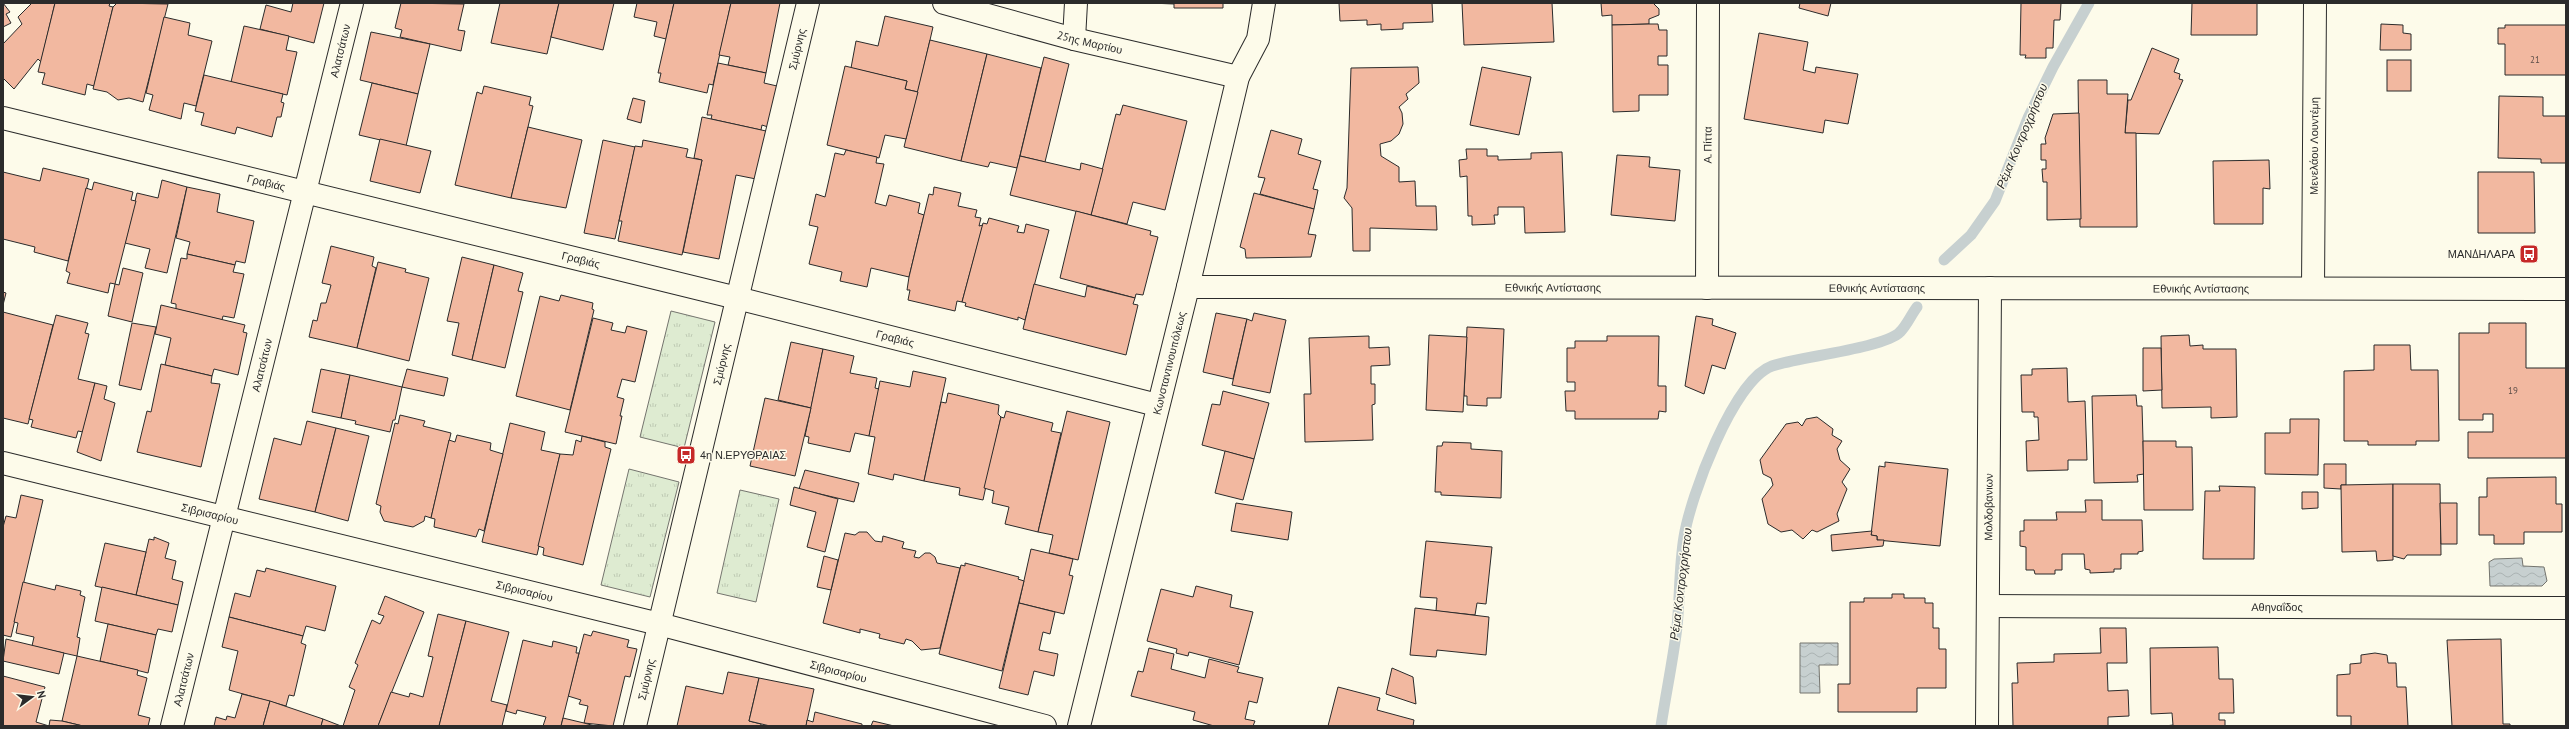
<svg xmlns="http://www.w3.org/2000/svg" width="2569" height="729" viewBox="0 0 2569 729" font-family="'PT Sans',sans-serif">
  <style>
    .grass { fill: url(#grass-tufts); stroke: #74746e }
    .water { fill: url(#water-waves); stroke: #74746e }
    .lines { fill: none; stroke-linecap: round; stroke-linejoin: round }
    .stream { stroke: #c7d0d0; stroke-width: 11 }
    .building { fill: #f2b8a0; stroke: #2b2b2b }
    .minor-casing { stroke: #2b2b2b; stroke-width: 24 }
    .minor { stroke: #fdfbea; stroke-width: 22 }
    .labels { text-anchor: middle; stroke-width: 3; stroke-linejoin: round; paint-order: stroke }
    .number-label { font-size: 9px; fill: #5d4e48 }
    .street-label { font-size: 11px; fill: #2b2b2b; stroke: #fdfbea }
    .poi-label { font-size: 11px; fill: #2b2b2b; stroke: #fdfbea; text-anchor: end }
    .water-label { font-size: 12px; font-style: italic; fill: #2b2b2b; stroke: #fdfbea }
  </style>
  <defs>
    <pattern id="grass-tufts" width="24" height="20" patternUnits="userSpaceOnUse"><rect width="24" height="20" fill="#deebd1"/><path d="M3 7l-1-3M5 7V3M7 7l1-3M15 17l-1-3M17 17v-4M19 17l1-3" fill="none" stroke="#bfcab4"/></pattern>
    <pattern id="water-waves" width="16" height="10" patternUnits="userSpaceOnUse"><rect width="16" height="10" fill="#c7d0d0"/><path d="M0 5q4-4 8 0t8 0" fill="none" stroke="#abb3b3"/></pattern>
  </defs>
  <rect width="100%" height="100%" fill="#fdfbea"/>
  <g class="grass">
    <polygon points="671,311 715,322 684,448 640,437"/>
    <polygon points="629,469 679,482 650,597 601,585"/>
    <polygon points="740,490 779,499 756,602 717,593"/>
  </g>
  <g class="water">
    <polygon points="2522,558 2523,566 2544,567 2547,581 2542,586 2490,586 2489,562 2494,559"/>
    <polygon points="1800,643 1838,643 1838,665 1819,665 1820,693 1800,693"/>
  </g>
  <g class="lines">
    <g class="stream">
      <polyline points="1944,260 1971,235 1995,201 2028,118 2053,67 2089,3"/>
      <path d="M1661 726C1666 693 1673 660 1677 627 1680 598 1679 567 1684 537 1690 498 1733 380 1772 366 1798 357 1885 348 1900 332 1907 325 1911 315 1917 307"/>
    </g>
  </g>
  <g class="building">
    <polygon points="3,3 10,12 6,14 11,23 3,27"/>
    <polygon points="32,3 55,3 41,62 38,59 14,89 3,78 3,44 22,24 18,17"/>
    <polygon points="55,3 110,3 109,6 113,7 94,86 87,84 85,95 42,84 45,73 38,72"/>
    <polygon points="117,3 168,4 143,102 129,98 118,100 107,92 93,89 113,7"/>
    <polygon points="293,3 324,3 314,43 260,29 266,5 291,12"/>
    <polygon points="401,3 464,4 458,30 465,31 461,51 400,37 402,30 395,28"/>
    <polygon points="500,3 559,3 547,54 491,43"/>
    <polygon points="559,3 614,3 603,50 551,37"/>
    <polygon points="637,3 674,3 666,39 654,36 657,22 634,17"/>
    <polygon points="674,3 731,3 713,85 709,84 707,93 659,82 661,73 658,73"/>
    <polygon points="731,3 780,3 766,73 728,65 730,57 719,55"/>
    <polygon points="1150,3 1223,3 1223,8 1174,8 1174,4"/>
    <polygon points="1339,3 1432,3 1433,22 1403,23 1403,29 1381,30 1381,24 1367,25 1367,20 1340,21"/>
    <polygon points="1462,3 1552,3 1554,42 1464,45"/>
    <polygon points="1601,3 1653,3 1659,9 1659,15 1649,19 1649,24 1612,25 1612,15 1602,16"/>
    <polygon points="1800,3 1831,3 1828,16 1799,8"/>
    <polygon points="2021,3 2061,3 2060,20 2054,20 2053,48 2046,48 2046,58 2025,58 2026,55 2020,55"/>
    <polygon points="2192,3 2257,3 2257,35 2191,35"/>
    <polygon points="885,16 933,27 918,92 905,89 907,81 851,68 856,41 878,46"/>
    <polygon points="164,17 190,23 188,35 212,41 196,106 184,103 181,119 149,110 153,95 146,93"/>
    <polygon points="1649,24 1658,24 1659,30 1667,30 1667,56 1658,56 1658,65 1668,65 1668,95 1639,95 1639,111 1613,112 1612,25"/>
    <polygon points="2381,24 2403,25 2403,33 2411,34 2411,50 2380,50"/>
    <polygon points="2505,25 2566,25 2566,75 2505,75 2505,44 2498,44 2498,28 2505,28"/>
    <polygon points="244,26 289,36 286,50 297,52 287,95 231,82"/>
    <polygon points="371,32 430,44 418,94 360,80"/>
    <polygon points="1759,33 1808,42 1803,70 1815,73 1816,67 1858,74 1848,124 1825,120 1823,133 1744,119"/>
    <polygon points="930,40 987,54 961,161 904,147"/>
    <polygon points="2152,48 2179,59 2174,72 2180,74 2179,79 2183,80 2159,134 2125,133 2128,100 2131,100"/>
    <polygon points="987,54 1041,68 1017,168 990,162 988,167 961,161"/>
    <polygon points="1044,57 1069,64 1045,162 1020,156"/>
    <rect x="2387" y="60" width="24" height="31"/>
    <polygon points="718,63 766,73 764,83 777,86 768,127 762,125 761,130 711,119 712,115 707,115"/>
    <polygon points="845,66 907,81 905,89 918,92 906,139 885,135 879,158 827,145"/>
    <polygon points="1418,67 1419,83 1406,94 1408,99 1399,107 1402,113 1403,124 1399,134 1391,141 1380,144 1381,156 1399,167 1399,182 1415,181 1416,206 1436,206 1437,230 1370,228 1370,251 1353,251 1352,208 1344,198 1347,188 1351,68"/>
    <polygon points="1482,67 1531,77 1519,135 1470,125"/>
    <polygon points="204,75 283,94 281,102 284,103 281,117 277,117 272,137 237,127 235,134 201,125 204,113 195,111"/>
    <polygon points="2078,80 2107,80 2107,94 2128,94 2125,133 2136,133 2137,227 2080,227"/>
    <polygon points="372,83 418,94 406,146 359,135"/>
    <polygon points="484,86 531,97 529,105 533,106 511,198 455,185 477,92 482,94"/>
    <polygon points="2499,96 2543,97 2543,116 2566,116 2566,163 2541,163 2541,159 2498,158"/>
    <polygon points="633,98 645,101 641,123 627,119"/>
    <polygon points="1123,105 1187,121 1165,210 1133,202 1127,224 1091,215 1116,114 1120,115"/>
    <polygon points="2079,113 2081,219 2047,220 2047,182 2043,182 2042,169 2046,169 2046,160 2041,160 2041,144 2046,144 2045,138 2053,114"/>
    <polygon points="702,117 766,131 756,179 736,175 719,259 683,252 702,160 694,158"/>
    <polygon points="528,127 582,140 566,208 511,198"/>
    <polygon points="1271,130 1302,139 1298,154 1321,161 1313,189 1318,190 1314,209 1260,194 1265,178 1258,177"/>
    <polygon points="380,139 431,151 420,193 370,181"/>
    <polygon points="603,140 635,147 615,239 584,233"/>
    <polygon points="643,140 688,149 686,157 702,160 682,255 618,241 622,221 619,221 635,146 642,147"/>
    <polygon points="1466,149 1487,149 1487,156 1498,156 1498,160 1531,159 1531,153 1562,152 1565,232 1525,233 1524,207 1498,207 1498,215 1494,215 1495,224 1472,225 1472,216 1468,216 1467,176 1460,177 1459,160 1467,159"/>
    <polygon points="846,150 877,157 876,163 884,164 875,203 886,206 889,195 920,203 918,213 924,215 909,277 871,268 867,287 840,281 842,272 809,264 818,227 809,225 816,194 825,197 835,153 844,155"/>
    <polygon points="1617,155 1650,157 1649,167 1680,170 1675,221 1611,215"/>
    <polygon points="1020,156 1080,170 1081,163 1103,169 1091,215 1010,195"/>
    <polygon points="2269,160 2270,189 2263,188 2263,224 2214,224 2213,161"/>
    <polygon points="43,168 89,179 68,261 34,252 35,247 3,239 3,172 40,181"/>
    <polygon points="2478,172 2534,172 2535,233 2478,233"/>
    <polygon points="162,180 187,187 167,273 145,268 150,249 125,243 137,193 158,198"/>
    <polygon points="94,182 133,192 131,200 136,201 115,284 110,283 108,293 67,283 70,273 66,271 86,188 92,190"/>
    <polygon points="187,187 220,194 217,212 254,221 245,263 236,261 235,265 187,254 190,242 176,238"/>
    <polygon points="934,187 961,193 958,206 977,210 975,217 981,218 979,226 983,225 962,302 957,301 955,311 908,300 910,290 907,290 909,277 929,194 933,195"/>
    <polygon points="1254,193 1314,209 1308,234 1316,235 1311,257 1246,258 1245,249 1240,247"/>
    <polygon points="1076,211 1151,231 1150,235 1158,237 1143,295 1136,294 1135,298 1060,278"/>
    <polygon points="989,218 1019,226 1017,232 1024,233 1026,224 1049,230 1025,320 1018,317 1018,320 965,306 966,303 962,302 983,223 987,224"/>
    <polygon points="331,246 374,257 372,266 376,268 357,348 309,337 313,320 317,321 321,303 326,303 331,285 322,283"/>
    <polygon points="187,254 235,265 233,272 244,274 234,318 223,316 222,320 176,309 176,304 171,303 181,258 187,259"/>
    <polygon points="462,257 494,265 472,360 452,355 459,323 447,321"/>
    <polygon points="378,262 406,269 405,272 429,278 409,361 357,348"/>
    <polygon points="494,265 523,273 518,291 523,292 505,368 472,360"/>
    <polygon points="123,268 143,273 132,322 108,316 115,284 119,285"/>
    <polygon points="1034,284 1085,297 1087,286 1135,298 1133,304 1138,305 1126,355 1023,329"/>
    <polygon points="3,292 6,293 3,305"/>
    <polygon points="561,295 593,303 592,309 594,310 570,410 516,396 540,296 559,301"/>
    <polygon points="161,305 245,325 243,332 247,333 238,375 214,369 212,376 165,365 171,338 155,334"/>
    <polygon points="3,312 53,325 28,424 3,418"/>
    <polygon points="1216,313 1247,319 1233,379 1203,372"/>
    <polygon points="1254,313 1286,320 1270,393 1232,385 1247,319 1252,321"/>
    <polygon points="56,315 88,323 85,333 89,334 78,379 95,383 83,432 78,431 76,438 31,427 33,420 29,419"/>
    <polygon points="1696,316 1713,319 1712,325 1736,333 1725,369 1712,365 1704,394 1685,386"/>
    <polygon points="593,318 613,323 611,330 625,333 627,326 647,331 635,382 622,379 617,397 624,399 620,416 622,416 616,444 565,432"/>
    <polygon points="132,323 156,327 141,390 119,385"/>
    <polygon points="2489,323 2526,323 2526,368 2566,368 2566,458 2468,458 2468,432 2493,432 2493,414 2483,414 2483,420 2459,420 2459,333 2489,333"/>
    <polygon points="1467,327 1504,329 1501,398 1487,398 1487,406 1467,405 1467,396 1464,396"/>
    <polygon points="1429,335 1467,337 1463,412 1426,410"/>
    <polygon points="2189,335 2190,346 2203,345 2203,349 2236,349 2237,417 2211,418 2211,407 2162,408 2161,336"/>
    <polygon points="1369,336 1369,348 1389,347 1390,365 1371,366 1371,384 1375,384 1375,404 1372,405 1373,440 1305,442 1304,394 1311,394 1309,338"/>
    <polygon points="1607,336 1659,336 1658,386 1666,386 1666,412 1659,411 1658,419 1575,419 1575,411 1566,411 1565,391 1575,391 1575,382 1567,382 1567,348 1575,348 1575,341 1607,341"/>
    <polygon points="791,342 823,349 811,408 778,400"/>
    <polygon points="2374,345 2410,345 2411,370 2438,370 2439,441 2416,441 2416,445 2368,445 2368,441 2344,441 2344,371 2374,370"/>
    <polygon points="2143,348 2161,348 2162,390 2143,391"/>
    <polygon points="823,349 854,356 850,373 877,378 875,388 879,389 869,436 855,433 850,452 808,443 809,437 805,436"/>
    <polygon points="161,364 212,376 211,383 220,384 201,467 137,452 147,411 151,412"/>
    <polygon points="2067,368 2068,402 2085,401 2087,460 2068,460 2068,470 2027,471 2026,441 2039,440 2038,417 2034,417 2034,412 2022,412 2021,375 2032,375 2032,369"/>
    <polygon points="321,369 350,375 341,418 312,412"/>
    <polygon points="407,369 448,378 444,396 402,387"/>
    <polygon points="913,371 946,378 924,481 894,474 893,480 868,474 875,437 869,436 880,381 910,387"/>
    <polygon points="350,375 402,387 395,420 393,420 390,432 355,424 356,421 341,418"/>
    <polygon points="95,383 107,386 104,399 115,403 101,461 77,452"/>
    <polygon points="1223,391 1269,403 1254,459 1202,445 1212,404 1220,405"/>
    <polygon points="948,393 999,405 998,414 1001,417 983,500 959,495 960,488 924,481 941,402 946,403"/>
    <polygon points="2136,395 2137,406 2142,406 2144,474 2137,475 2138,482 2094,483 2092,396"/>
    <polygon points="765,398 811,408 795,476 750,466"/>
    <polygon points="1006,411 1053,423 1051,431 1061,433 1038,532 1005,524 1009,507 992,503 994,491 984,488 1001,417 1004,418"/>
    <polygon points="1067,411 1110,422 1078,560 1049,553 1053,535 1038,532"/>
    <polygon points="400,415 425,421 423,426 451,433 431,518 425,516 424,521 413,527 384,521 380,512 381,506 376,504 395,423 398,424"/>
    <polygon points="1817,417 1833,429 1832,435 1842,441 1837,449 1840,460 1850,469 1842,482 1847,489 1837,514 1839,521 1817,532 1812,530 1803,539 1792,530 1781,532 1768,524 1762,499 1773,485 1771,478 1763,474 1760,460 1786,424 1798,422 1802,426 1806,419"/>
    <polygon points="2290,419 2319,419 2318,475 2265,474 2265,433 2290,433"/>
    <polygon points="307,421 336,428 315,512 259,499 274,438 301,445"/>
    <polygon points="510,423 545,432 541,450 560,454 537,555 482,542"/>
    <polygon points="336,428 369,436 348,521 315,512"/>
    <polygon points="457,435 491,443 490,450 503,454 484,531 479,529 476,537 434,527 435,519 431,518 449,440 455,442"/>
    <polygon points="582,436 605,442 605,447 611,449 583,565 543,555 544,548 538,546 560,454 573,455 576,440 581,442"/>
    <polygon points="2143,441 2176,441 2176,447 2192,447 2193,510 2144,510"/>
    <polygon points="1443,442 1471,443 1471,449 1502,451 1501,498 1441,495 1441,492 1435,492 1437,446 1442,446"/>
    <polygon points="1225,451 1254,459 1243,500 1215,493"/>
    <polygon points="1885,462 1948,469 1940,546 1877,540 1877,536 1871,535 1879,466 1885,467"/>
    <polygon points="2324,464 2346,464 2346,485 2341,485 2341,489 2324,488"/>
    <polygon points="805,470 859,483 854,502 799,489"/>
    <polygon points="2556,477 2556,504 2562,504 2562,532 2524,532 2524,544 2494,544 2494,535 2479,535 2479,497 2487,497 2487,478"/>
    <polygon points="2393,484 2393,560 2377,561 2376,551 2342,552 2341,485"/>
    <polygon points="2393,484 2440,484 2441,555 2407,555 2404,559 2393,556"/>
    <polygon points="2219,486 2255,487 2254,559 2203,559 2205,491 2220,491"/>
    <polygon points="794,487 838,499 825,552 807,547 816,512 790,505"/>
    <polygon points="2302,492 2318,492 2318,508 2302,509"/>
    <polygon points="21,495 43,500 11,637 3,635 3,527 6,516 16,518"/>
    <polygon points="2085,500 2102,500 2102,520 2142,520 2143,551 2138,552 2138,554 2121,554 2121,569 2114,569 2114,572 2090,573 2090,570 2085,569 2084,554 2062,554 2062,570 2055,570 2055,574 2035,574 2034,570 2026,570 2026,547 2020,546 2020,531 2024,531 2024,520 2057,520 2056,512 2086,512"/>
    <polygon points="1236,503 1292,512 1288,540 1231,531"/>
    <polygon points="2440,503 2457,503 2457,544 2441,544"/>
    <polygon points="1872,531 1871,535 1877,536 1877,540 1884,540 1883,546 1832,551 1831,535"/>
    <polygon points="859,532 867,532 875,541 882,542 883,536 904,542 902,548 916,551 914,557 919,558 925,553 930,553 935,557 937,563 960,568 940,648 921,650 912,641 906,639 904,644 879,638 880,634 860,629 860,633 823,623 845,533 855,535"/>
    <polygon points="154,537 169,543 165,558 176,561 172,579 183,582 178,605 136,595 149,539 154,540"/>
    <polygon points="1426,541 1492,547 1486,604 1477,603 1475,615 1436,611 1437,598 1420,597"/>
    <polygon points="105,543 146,552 136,595 95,586"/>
    <polygon points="1031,549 1073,559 1069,575 1073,576 1064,614 1019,603"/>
    <polygon points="824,556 838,560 831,590 817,587"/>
    <polygon points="965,563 1019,577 1018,579 1024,581 1002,671 939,654 961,565 965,566"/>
    <polygon points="266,568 336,586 325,631 306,626 303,636 229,617 235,593 250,597 257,570 265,572"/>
    <polygon points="23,582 55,590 56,585 81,591 80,595 85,597 77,637 80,638 77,656 32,646 34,637 16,633 18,623 14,622"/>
    <polygon points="1196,586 1232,595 1230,607 1253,612 1239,665 1189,652 1188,656 1176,653 1177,649 1147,641 1161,589 1193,597"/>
    <polygon points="102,587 178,605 172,632 158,629 156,635 95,621"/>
    <polygon points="1892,594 1904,594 1904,598 1925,598 1925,603 1933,603 1933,628 1939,628 1939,649 1946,649 1946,688 1917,688 1917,712 1838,712 1838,684 1850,684 1850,602 1864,602 1864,598 1892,598"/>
    <polygon points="385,596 424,612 378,726 343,726 355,690 349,687 358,665 355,663 372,620 380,624 384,616 378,614"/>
    <polygon points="1019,603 1055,612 1050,634 1043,632 1039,650 1058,654 1054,676 1034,671 1028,695 999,688"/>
    <polygon points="1415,608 1489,617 1486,655 1437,650 1436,657 1410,655"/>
    <polygon points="438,614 466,621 439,726 378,726 391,692 409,697 410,693 423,697 433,657 428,656"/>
    <polygon points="229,617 303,636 301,643 306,645 294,696 289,695 286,706 229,690 238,651 222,647"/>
    <polygon points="466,621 509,632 491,701 507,705 502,726 439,726"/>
    <polygon points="108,624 156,635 148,673 100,661"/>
    <polygon points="2100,628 2126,628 2127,663 2107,663 2108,691 2128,690 2129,716 2108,717 2108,726 2013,726 2012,683 2018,683 2017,663 2054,662 2054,654 2101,653"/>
    <polygon points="593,631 629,640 627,647 637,649 630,677 625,676 613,726 584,723 588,706 579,704 581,700 568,696 584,634 591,636"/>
    <polygon points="6,639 64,653 59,674 3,661"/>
    <polygon points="2501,639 2503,724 2510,724 2510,726 2452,726 2447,640"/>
    <polygon points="523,640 552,647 553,641 577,647 576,653 579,653 561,726 543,726 546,717 517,710 516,714 506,711"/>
    <polygon points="2218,647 2219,679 2233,679 2234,713 2219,713 2219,720 2225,720 2225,726 2165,726 2173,725 2172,713 2151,714 2150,648"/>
    <polygon points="1149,648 1174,654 1171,669 1205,678 1209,659 1239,667 1237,672 1263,678 1257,703 1249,701 1245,719 1255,721 1253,726 1214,726 1193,720 1195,712 1131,696 1138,671 1143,672"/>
    <polygon points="2375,653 2387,655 2388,663 2396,663 2397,687 2406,687 2408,726 2351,726 2351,716 2337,716 2337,675 2350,674 2350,664 2361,663 2361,655"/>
    <polygon points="77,656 138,670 137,675 147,678 138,715 150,718 148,726 83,726 62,721"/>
    <polygon points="1392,668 1413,677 1416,704 1386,694"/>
    <polygon points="728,672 759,678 749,721 761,724 761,726 677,726 686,686 723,694"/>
    <polygon points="3,676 45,687 36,722 49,726 3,726"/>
    <polygon points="759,678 814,689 806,726 770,726 749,721"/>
    <polygon points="1338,687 1380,698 1377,710 1414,720 1413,726 1328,726"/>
    <polygon points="242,694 270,701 263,726 214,726 216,717 226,720 227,716 235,718"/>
    <polygon points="270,701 323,719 321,726 263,726"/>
    <polygon points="815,712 862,724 862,726 806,726 807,720 813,722"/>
    <polygon points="563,718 584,723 595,726 561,726"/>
    <polygon points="323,719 341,726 343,726 321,726"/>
    <polygon points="50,720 62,721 83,726 49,726"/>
    <polygon points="873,721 894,726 871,726"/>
  </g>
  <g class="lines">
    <g class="minor-casing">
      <g id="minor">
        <path id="s1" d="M944 3 1074 39 1238 77"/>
        <polyline points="1074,39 1076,3"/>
        <path id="s2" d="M3 118 737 298 1157 405"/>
        <path id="s3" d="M1188 287 2566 289"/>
        <path id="s4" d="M1707 288 1708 3"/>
        <path id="s5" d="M2313 288 2315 3"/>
        <path id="s6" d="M3 463 659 624 1045 726"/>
        <path id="s7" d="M1988 606 2566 608"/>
        <path id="s8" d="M172 726 352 3"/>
        <path id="s9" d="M635 726 808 3"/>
        <path id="s10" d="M1079 726 1188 287 1238 77 1258 39 1264 3"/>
        <path id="s11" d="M1987 726 1990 288"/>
      </g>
    </g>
    <use href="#minor" class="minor"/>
  </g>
  <defs>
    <g id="bus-square" transform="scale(1)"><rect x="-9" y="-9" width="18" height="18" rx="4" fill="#c62828" stroke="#fdfbea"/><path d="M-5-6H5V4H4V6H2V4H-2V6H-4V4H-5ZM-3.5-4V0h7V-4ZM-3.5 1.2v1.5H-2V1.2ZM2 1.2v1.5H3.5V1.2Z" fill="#fff"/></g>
  </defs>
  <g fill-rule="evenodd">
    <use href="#bus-square" x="2529" y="254"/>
    <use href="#bus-square" x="686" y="455"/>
  </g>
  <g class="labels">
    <g class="number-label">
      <text x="2535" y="63">21</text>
      <text x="2513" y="394">19</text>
    </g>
    <g class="street-label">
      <text dy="4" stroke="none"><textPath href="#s1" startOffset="151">25ης Μαρτίου</textPath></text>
      <text dy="4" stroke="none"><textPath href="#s9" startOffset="696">Σμύρνης</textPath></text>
      <text dy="4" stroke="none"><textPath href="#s8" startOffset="696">Αλατσάτων</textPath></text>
      <text dy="4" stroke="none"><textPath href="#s4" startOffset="143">Α. Πίττα</textPath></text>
      <text dy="4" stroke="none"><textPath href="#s5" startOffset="142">Μενελάου Λουντέμη</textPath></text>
      <text dy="4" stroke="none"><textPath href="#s2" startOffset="271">Γραβιάς</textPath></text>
      <text dy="4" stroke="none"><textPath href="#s2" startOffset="595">Γραβιάς</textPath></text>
      <text dy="4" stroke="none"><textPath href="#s3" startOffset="365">Εθνικής Αντίστασης</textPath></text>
      <text dy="4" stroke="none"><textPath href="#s3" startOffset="689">Εθνικής Αντίστασης</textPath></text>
      <text dy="4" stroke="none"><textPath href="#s3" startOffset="1013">Εθνικής Αντίστασης</textPath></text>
      <text dy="4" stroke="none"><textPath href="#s2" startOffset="919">Γραβιάς</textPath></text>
      <text dy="4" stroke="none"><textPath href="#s10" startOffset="374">Κωνσταντινουπόλεως</textPath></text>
      <text dy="4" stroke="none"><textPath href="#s8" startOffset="372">Αλατσάτων</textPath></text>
      <text dy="4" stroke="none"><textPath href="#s9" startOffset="372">Σμύρνης</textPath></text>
      <text dy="4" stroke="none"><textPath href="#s11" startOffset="219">Μολδοβανιων</textPath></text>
      <text dy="4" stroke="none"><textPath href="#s6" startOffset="213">Σιβρισαρίου</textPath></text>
      <text dy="4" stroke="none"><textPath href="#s6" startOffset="537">Σιβρισαρίου</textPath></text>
      <text dy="4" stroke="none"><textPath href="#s7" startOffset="289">Αθηναΐδος</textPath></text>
      <text dy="4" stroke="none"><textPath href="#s6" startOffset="861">Σιβρισαρίου</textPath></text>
      <text dy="4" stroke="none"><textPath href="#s8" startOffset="48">Αλατσάτων</textPath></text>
      <text dy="4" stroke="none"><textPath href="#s9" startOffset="48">Σμύρνης</textPath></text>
    </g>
    <g class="poi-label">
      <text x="2515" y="258">ΜΑΝΔΗΛΑΡΑ</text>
      <text x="700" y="459" text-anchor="start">4η Ν.ΕΡΥΘΡΑΙΑΣ</text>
    </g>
    <g class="water-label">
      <text transform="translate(2022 136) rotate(-67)" y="4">Ρέμα Κοντροχρήστου</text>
      <text transform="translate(1681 584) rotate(-83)" y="4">Ρέμα Κοντροχρήστου</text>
    </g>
  </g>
  <rect width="2569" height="729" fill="none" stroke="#2b2b2b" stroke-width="8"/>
  <g transform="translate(32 697) rotate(75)" stroke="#fdfbea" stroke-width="3" paint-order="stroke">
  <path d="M0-3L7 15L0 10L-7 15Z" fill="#2b2b2b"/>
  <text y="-6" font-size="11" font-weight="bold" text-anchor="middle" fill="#2b2b2b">N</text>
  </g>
</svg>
